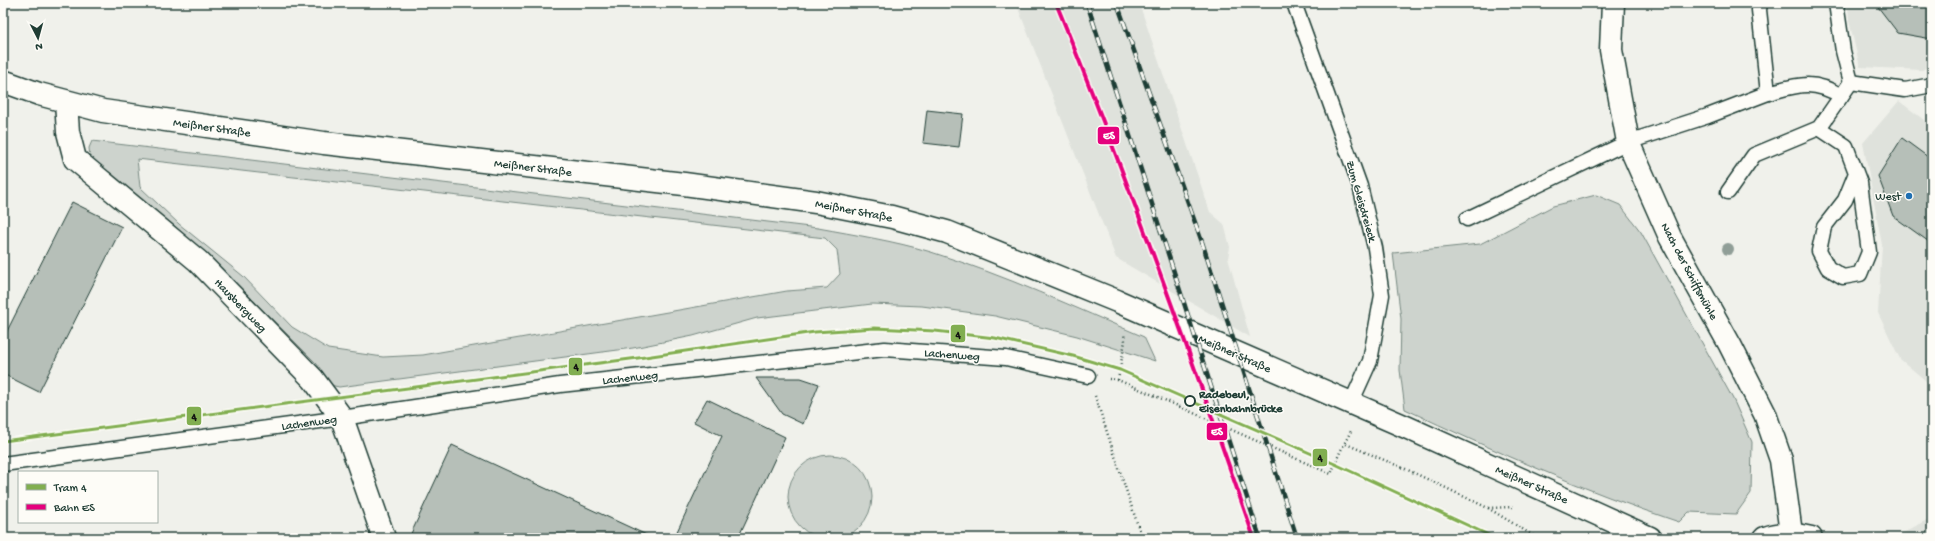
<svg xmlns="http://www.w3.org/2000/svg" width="1935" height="541" viewBox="0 0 1935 541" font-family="'Gochi Hand',sans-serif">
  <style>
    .built { fill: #dfe2dc }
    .grass { fill: #cdd3cd; stroke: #768880; fill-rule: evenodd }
    .building { fill: #b6bfb8; stroke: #1f3d34 }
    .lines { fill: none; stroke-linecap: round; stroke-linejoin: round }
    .lane-casing { stroke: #1f3d34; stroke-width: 17 }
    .street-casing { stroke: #1f3d34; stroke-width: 25 }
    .secondary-casing { stroke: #1f3d34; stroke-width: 25 }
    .path { stroke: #1f3d34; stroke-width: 2.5; stroke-dasharray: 1 3; stroke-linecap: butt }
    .lane { stroke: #fdfcf7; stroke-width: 14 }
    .street { stroke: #fdfcf7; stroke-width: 22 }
    .secondary { stroke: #fdfcf7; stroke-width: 22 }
    .rail-casing { stroke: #1f3d34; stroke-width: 4.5 }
    .rail { stroke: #fdfcf7; stroke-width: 3; stroke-dasharray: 9; stroke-linecap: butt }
    .rail-1-casing { stroke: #fdfcf7; stroke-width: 7 }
    .rail-1 { stroke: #e5007d; stroke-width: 4 }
    .tram-1-casing { stroke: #fdfcf7; stroke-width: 6 }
    .tram-1 { stroke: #81ae50; stroke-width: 3 }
    .tree { fill: #909e97 }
    .poi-dot { fill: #1f6fb2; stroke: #fdfcf7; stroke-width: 1.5 }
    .stop-dot { fill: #fdfcf7; stroke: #1f3d34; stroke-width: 2 }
    .labels { text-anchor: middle; stroke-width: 3; stroke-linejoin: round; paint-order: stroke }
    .street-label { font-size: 12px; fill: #1f3d34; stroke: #fdfcf7 }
    .poi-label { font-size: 12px; fill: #1f3d34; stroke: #fdfcf7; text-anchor: end }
    .stop-label { font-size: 12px; font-weight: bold; fill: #1f3d34; stroke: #fdfcf7; text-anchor: start }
    .line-badge { stroke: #fdfcf7; stroke-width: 1.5 }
    .badge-label { font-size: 11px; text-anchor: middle; font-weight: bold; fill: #fff }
    .pale-badge-label { font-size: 11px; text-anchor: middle; font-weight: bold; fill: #111 }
  </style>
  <rect width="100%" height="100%" fill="#f0f1eb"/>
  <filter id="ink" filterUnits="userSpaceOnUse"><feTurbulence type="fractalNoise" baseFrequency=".025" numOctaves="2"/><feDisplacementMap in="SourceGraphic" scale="8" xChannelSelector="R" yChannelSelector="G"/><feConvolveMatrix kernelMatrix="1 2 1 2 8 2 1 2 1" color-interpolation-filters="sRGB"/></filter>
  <g filter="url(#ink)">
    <g class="built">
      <polygon points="1016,3 1139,3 1210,212 1224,224 1230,247 1228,258 1250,337 1116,258"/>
      <polygon points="1848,3 1932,3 1932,64 1922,70 1860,67 1849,21"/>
      <polygon points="1899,101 1932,126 1932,386 1900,359 1878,313 1882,245 1863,143"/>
      <polygon points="1932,517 1932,538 1894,538"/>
    </g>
    <g class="grass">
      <path d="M92 141 818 228C856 235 894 241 931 252 1004 275 1074 307 1144 337L1155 361 1077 336 995 316 922 306 872 304 757 318 693 336 633 348 339 387 330 385 317 364 238 285 176 227 111 173 97 165 90 157 89 148ZM137 159 825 238 837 250 840 274 827 288 787 291 423 355 383 357 328 349 292 327 243 276 179 224 140 187Z"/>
      <path d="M1596 195 1620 205 1641 232 1733 399 1752 442 1751 493 1736 514 1689 512 1679 522C1585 491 1494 451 1405 409L1400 370 1401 319 1393 253 1480 244 1553 206Z"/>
      <circle cx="830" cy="497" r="42"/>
    </g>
    <g class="building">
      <polygon points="1875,3 1932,3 1932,39 1898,33"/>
      <polygon points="927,110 963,114 959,147 923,143"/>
      <polygon points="1902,138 1932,160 1932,244 1893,216 1878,176"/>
      <polygon points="72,202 122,227 39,392 3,374 3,339"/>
      <polygon points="756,378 801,378 819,384 803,424 782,414"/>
      <polygon points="707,399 785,437 738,538 674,538 722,436 694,422"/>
      <polygon points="452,445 653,538 409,538"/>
    </g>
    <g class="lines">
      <g class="lane-casing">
        <g id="lane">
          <polyline points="1294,3 1360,186 1375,248 1382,295 1370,361 1351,403"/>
          <polyline points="1836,3 1843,51 1851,82"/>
          <path d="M1768 93C1798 85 1813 79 1841 96"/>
          <polyline points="1819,128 1846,146 1860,183 1869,252 1860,274 1843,277 1828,268 1819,251 1824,227 1845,200 1856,173"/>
          <polyline points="1728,192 1754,155 1819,128 1851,82 1905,90 1932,85"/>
          <polyline points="1467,219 1628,142 1708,116 1768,93 1759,10 1760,3"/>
          <polyline points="3,464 342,418 560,385 885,349 1006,358 1088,376"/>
        </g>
      </g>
      <g class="street-casing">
        <polyline id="street" points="66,102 68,132 75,159 198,261 313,379 342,418 384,538"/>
      </g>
      <g class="secondary-casing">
        <g id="secondary">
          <polyline points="1613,3 1611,50 1628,142 1670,237 1730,345 1765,414 1781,460 1791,533"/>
          <polyline points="3,81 39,94 103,111 324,143 684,184 816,202 892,217 947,232 1117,301 1406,427 1650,538"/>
          <path d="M1765 538C1781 532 1795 534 1811 538"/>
        </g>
      </g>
      <g class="path">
        <polyline points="1109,379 1118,380 1160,398 1331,474 1340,452 1351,431"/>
        <polyline points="1118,380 1125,341 1124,334"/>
        <polyline points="1095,396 1142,538"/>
        <polyline points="1346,444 1408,470 1488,508 1513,507"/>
        <polyline points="1488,508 1537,538"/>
      </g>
      <use href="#lane" class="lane"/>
      <use href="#street" class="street"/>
      <use href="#secondary" class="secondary"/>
      <g class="rail-casing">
        <g id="rail">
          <polyline points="1087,3 1260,538"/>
          <polyline points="1117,3 1202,242 1297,538"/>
        </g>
      </g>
      <use href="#rail" class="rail"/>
      <g class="rail-1-casing">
        <path id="rail-1" d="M1056 3C1128 179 1192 358 1254 538"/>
      </g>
      <use href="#rail-1" class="rail-1"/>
      <g class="tram-1-casing">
        <polyline id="tram-1" points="3,441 638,358 815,332 875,328 935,331 995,338 1073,356 1120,370 1335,464 1495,538"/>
      </g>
      <use href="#tram-1" class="tram-1"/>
    </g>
    <circle class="tree" cx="1728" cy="249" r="6"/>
  </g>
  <circle class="poi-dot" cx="1909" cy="196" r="4"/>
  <circle class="stop-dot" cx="1190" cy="401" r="5"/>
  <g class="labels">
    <g class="street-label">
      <text transform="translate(212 127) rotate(8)" y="4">Meißner Straße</text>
      <text transform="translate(533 167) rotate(7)" y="4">Meißner Straße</text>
      <text transform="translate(1362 201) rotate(74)" y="4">Zum Gleisdreieck</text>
      <text transform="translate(854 210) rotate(11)" y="4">Meißner Straße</text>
      <text transform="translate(1690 271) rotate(62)" y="4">Nach der Schiffsmühle</text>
      <text transform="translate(241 305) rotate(46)" y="4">Hausbergweg</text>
      <text transform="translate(1235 353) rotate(24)" y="4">Meißner Straße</text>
      <text transform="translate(952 354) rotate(4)" y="4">Lachenweg</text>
      <text transform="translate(630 377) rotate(-6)" y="4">Lachenweg</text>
      <text transform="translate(309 422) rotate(-8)" y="4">Lachenweg</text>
      <text transform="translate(1532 484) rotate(24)" y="4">Meißner Straße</text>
    </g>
    <g class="poi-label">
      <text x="1901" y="200">West</text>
    </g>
    <g class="stop-label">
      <text x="1199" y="398">Radebeul,<tspan x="1199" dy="14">Eisenbahnbrücke</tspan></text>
    </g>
  </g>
  <g class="line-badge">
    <rect x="1097" y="126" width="23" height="19" rx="4" fill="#e5007d"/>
    <rect x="950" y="324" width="16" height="19" rx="4" fill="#81ae50"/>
    <rect x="568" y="357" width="15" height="19" rx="4" fill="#81ae50"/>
    <rect x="186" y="406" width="16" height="20" rx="4" fill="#81ae50"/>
    <rect x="1206" y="422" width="22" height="19" rx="4" fill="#e5007d"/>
    <rect x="1312" y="448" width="16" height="19" rx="4" fill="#81ae50"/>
  </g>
  <g class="badge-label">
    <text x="1109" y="139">ES</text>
    <text x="1217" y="435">ES</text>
  </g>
  <g class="pale-badge-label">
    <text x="958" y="338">4</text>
    <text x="576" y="370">4</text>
    <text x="194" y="420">4</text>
    <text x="1320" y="461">4</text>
  </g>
  <rect width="1935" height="541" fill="none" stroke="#fdfcf7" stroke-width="16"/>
  <rect x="8" y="8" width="1919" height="525" fill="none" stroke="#1f3d34" stroke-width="1.5" filter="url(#ink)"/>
  <rect x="18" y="471" width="140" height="52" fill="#fdfcf7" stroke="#a4b0a9"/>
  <rect x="26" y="484" width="20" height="6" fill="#81ae50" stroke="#a4b0a9"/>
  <text x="54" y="491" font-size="12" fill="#1f3d34">Tram 4</text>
  <rect x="26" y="504" width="20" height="6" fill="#e5007d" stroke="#a4b0a9"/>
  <text x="54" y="511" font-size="12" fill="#1f3d34">Bahn ES</text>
  <g transform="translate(38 38) rotate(174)" stroke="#fdfcf7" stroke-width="3" paint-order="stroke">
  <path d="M0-3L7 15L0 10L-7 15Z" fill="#1f3d34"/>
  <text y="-6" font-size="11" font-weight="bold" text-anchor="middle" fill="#1f3d34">N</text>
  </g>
</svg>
